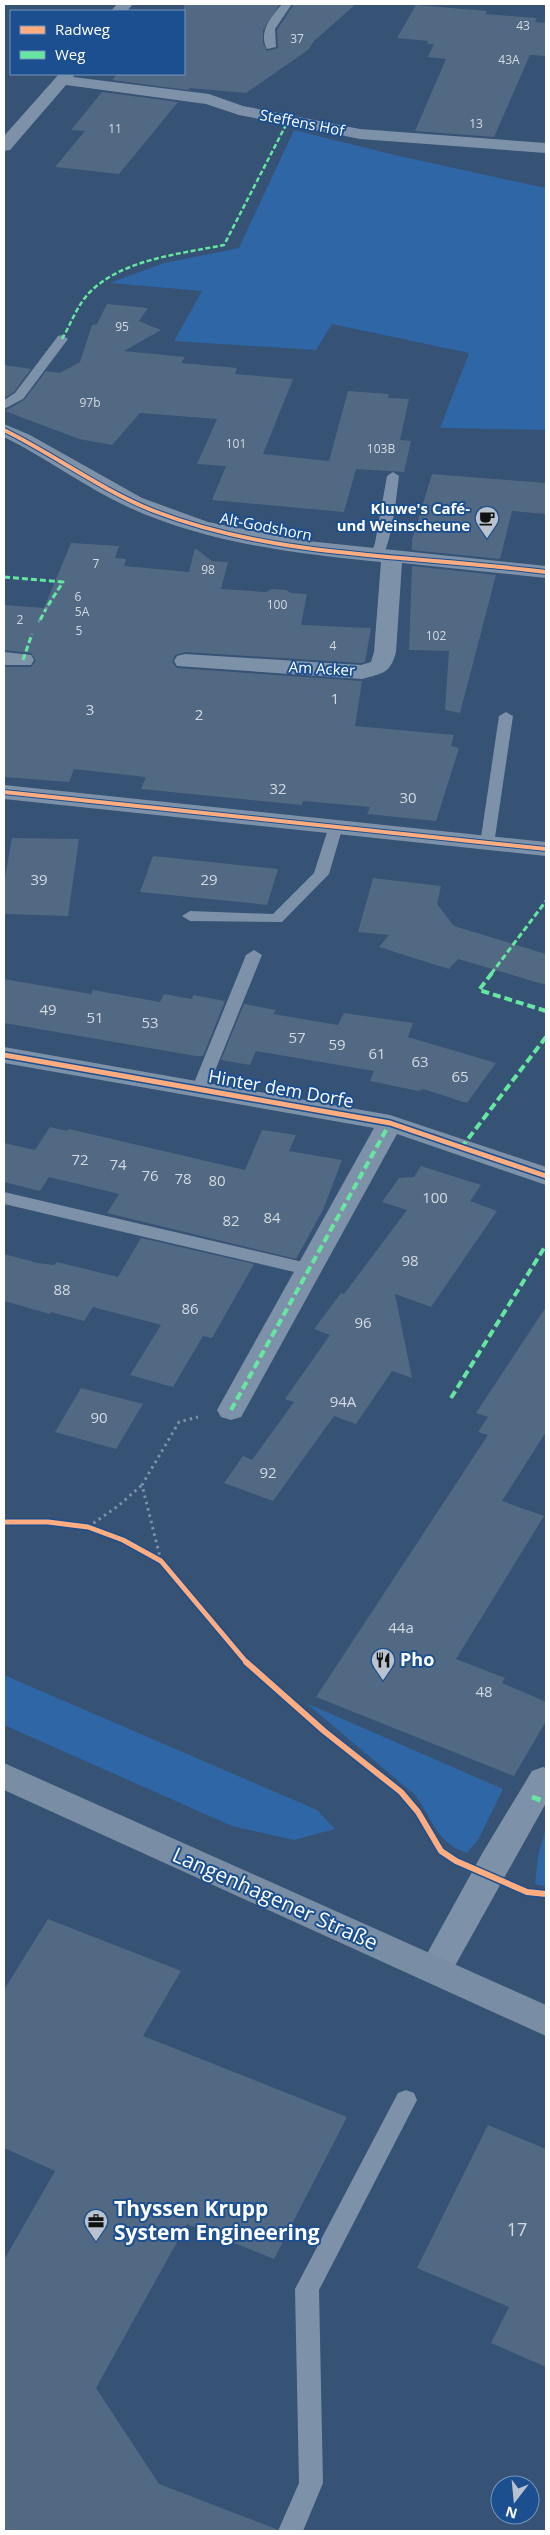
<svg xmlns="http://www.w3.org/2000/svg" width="550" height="2535" viewBox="0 0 550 2535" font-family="'Open Sans',sans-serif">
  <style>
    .green { fill: #2f66a5 }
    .building { fill: #526984 }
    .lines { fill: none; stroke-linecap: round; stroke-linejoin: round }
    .path-far1 { stroke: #7d92a8; stroke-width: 2.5; stroke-dasharray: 2 3; stroke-linecap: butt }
    .path { stroke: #7d92a8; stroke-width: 3; stroke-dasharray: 2.5 4; stroke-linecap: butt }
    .service { fill: #7d92a8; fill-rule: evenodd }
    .minor { fill: #7d92a8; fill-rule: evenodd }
    .secondary { fill: #798da4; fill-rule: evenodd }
    .quiet-far3 { stroke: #66e7a1; stroke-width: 2.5; stroke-dasharray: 5 2.5; stroke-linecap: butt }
    .quiet-far2 { stroke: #66e7a1; stroke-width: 3; stroke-dasharray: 6 3; stroke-linecap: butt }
    .quiet-far1 { stroke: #66e7a1; stroke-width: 4; stroke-dasharray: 8 4; stroke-linecap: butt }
    .quiet { stroke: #66e7a1; stroke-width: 5; stroke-dasharray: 9 5; stroke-linecap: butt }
    .cycleway-far2-casing { stroke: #1b4f8f; stroke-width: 6 }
    .cycleway-far1-casing { stroke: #1b4f8f; stroke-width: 8 }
    .cycleway-casing { stroke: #1b4f8f; stroke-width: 9 }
    .cycleway-far2 { stroke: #ffac80; stroke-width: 4 }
    .cycleway-far1 { stroke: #ffac80; stroke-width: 5 }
    .cycleway { stroke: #ffac80; stroke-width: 6 }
    .labels { text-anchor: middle; stroke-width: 4; stroke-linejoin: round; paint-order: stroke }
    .far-number-label { font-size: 12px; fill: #d4dae0 }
    .far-street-label { font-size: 15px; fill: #fff; stroke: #1b4f8f }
    .far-poi-label { font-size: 15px; font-weight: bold; fill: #fff; stroke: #1b4f8f; text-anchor: end }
    .number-label { font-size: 15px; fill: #d4dae0 }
    .street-label { font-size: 18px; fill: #fff; stroke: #1b4f8f }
    .poi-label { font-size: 18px; font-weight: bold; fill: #fff; stroke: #1b4f8f; text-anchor: start }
    .near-number-label { font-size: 18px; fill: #d4dae0 }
    .near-street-label { font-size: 21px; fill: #fff; stroke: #1b4f8f }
    .near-poi-label { font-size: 21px; font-weight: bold; fill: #fff; stroke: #1b4f8f; text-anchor: start }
  </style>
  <rect width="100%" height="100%" fill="#365274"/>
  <g class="green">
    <polygon points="294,130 399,156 546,188 546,430 440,428 469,353 332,324 316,350 174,341 202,291 110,283 164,263 239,248"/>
    <polygon points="4,1675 317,1810 335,1829 294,1840 232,1826 4,1725"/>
    <path d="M306 1703 503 1789 478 1840 467 1853C435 1842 434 1820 415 1795Z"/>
    <polygon points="546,1828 546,1887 535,1884 538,1856"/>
  </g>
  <g class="building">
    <polygon points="184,4 280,4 263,30 263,43 267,51 278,48 277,30 294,4 356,4 314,41 308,50 246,93 190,88 188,90 112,80 117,74 184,74"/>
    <polygon points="416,5 487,11 485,14 537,18 535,22 546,23 546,56 530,55 494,137 415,131 446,59 428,57 434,44 427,44 428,41 397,38"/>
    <polygon points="102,92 178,102 119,174 55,167 85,131 71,130"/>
    <polygon points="107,304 148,308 139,321 161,330 124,351 185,357 181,363 237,368 235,374 293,379 263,454 329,461 348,391 389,394 388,398 409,399 400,440 411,441 404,472 356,469 344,512 212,500 226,466 197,464 217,419 140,413 112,445 79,439 5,411 24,400 46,371 60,373 80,362 92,325 97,324"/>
    <polygon points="4,365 31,369 14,392 4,398"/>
    <polygon points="432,474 546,483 546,514 512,511 500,559 412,550 412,540"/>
    <polygon points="71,543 119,546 115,558 126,559 124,566 189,572 195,548 212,561 228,562 221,589 266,592 272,589 286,590 291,593 307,594 301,625 371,628 365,662 361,663 185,652 175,655 172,662 177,668 362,681 355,726 454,735 451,746 459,748 436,821 367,814 370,807 303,801 302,805 141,789 146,777 74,769 69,782 4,777 4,667 31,667 36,661 31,653 4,650 4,605 44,608"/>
    <polygon points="412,566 496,575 460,713 445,710 449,651 409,650"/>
    <polygon points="12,838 79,839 68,916 4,914 4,883"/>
    <polygon points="153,856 278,869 267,905 140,892"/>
    <polygon points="373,878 441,886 437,904 454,926 546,954 546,985 458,959 449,969 379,947 389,935 358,932"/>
    <polygon points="4,979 91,994 93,990 160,1002 164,994 192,999 193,995 225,1001 203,1056 196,1056 4,1023"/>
    <polygon points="244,1004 276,1010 273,1014 338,1025 344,1013 413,1023 408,1037 496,1063 467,1103 423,1089 418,1091 370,1081 374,1071 256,1051 250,1065 221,1060"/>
    <polygon points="50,1127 67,1131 69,1129 245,1170 262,1130 296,1135 289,1151 342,1160 323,1210 296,1259 107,1213 119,1194 49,1177 40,1191 4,1182 4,1143 35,1150"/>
    <polygon points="421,1166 481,1185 470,1201 497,1211 431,1307 395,1294 412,1378 392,1371 356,1424 334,1416 273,1501 224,1483 243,1456 252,1460 294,1402 285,1399 330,1335 314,1329 341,1293 344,1294 407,1210 382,1202 399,1178 414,1177"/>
    <polygon points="141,1238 254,1264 212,1338 203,1336 173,1387 130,1375 161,1325 93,1307 84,1321 51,1312 50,1314 4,1301 4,1254 38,1263 54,1265 57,1262 118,1277"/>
    <polygon points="546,1307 546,1432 502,1501 544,1516 456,1659 505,1678 502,1683 546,1702 546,1721 514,1776 316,1697 488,1435 478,1432 488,1417 476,1413"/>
    <polygon points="81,1388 143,1404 116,1449 55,1432"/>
    <polygon points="48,1919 181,1971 143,2036 347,2117 274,2259 187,2224 96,2388 159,2484 276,2529 275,2531 4,2531 4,2260 55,2171 4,2148 4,1990"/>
    <polygon points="488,2125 546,2149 546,2367 491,2343 509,2307 417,2268"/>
  </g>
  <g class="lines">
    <g class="path-far1">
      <polyline points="46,609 47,607"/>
      <polyline points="38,622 40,620"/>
    </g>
    <g class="path">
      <polyline points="88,1527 118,1506 142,1485"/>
      <polyline points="161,1561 142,1485 179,1422 198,1417"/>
    </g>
    <g class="service">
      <path d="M282 4H292L275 29 276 47 267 49C258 32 271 17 282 4Z"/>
      <polygon points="62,335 68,339 23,399 4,409 4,400 15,393 58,336"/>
      <path d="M393 472 399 476C397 491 391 557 377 561L370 557 375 543 387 476Z"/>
      <polygon points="506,712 513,716 494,844 487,848 480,844 499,716"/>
      <polygon points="336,822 343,826 329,874 282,922 190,921 182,916 190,911 273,914 314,873 329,826"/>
      <polygon points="254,950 262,955 208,1088 206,1092 194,1092 192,1088 246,955"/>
      <polygon points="4,1192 307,1263 313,1265 316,1269 313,1273 307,1275 4,1204"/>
      <polygon points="406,2090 414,2093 417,2100 319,2290 323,2483 303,2531 278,2531 299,2483 295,2289 398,2093"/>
    </g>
    <g class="minor">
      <polygon points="117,4 133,4 127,11 111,11"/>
      <polygon points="59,74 75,74 73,77 209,94 243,106 360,129 546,143 546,153 360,139 239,115 206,104 66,85 10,150 4,151 4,136"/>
      <path d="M4 424 30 435 142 498 208 522 298 540 546 566V578L402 563 396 652C390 674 383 673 362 679L177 666 174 661 177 656 185 654 361 665 371 662 374 652 381 562C296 554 208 543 130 508 86 488 47 458 4 437Z"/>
      <polygon points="4,652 31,655 34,660 31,665 4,665"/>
      <polygon points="4,785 546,842 546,856 4,799"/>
      <polygon points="4,1047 390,1115 546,1167 546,1185 397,1134 245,1410 241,1417 231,1420 221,1417 217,1410 374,1128 4,1063"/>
      <polygon points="543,1767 546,1768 546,1803 447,1980 435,1984 423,1980 418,1970 483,1852 532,1771"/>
    </g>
    <polygon class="secondary" points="4,1763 546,2005 546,2036 4,1790"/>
    <path class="quiet-far3" d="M62 339C71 324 77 305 90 292 123 259 180 254 224 245L288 121"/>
    <g class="quiet-far2">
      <polyline points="4,577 63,582 47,607"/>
      <polyline points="40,620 46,609"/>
      <polyline points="23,660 32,634"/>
      <polyline points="491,974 546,901"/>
    </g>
    <g class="quiet-far1">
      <polyline points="492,973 479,990 546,1011"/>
      <polyline points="461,1148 546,1037"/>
      <polyline points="451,1398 546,1245"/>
      <polyline points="231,1410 390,1123"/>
    </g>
    <polyline class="quiet" points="532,1797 546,1802"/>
    <g class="cycleway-far2-casing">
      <g id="cycleway-far2">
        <path d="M4 430C55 455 101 490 154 511 278 559 416 555 546 572"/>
        <polyline points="4,792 546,849"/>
      </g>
    </g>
    <g class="cycleway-far1-casing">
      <g id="cycleway-far1">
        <polyline points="4,1055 390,1123 546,1176"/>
        <polyline points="4,1522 48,1522 88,1527 123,1540 161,1561 247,1663"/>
      </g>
    </g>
    <g class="cycleway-casing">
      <polyline id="cycleway" points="246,1662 324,1731 401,1792 418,1812 441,1851 456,1861 527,1892 546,1894"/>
    </g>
    <use href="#cycleway-far2" class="cycleway-far2"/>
    <use href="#cycleway-far1" class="cycleway-far1"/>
    <use href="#cycleway" class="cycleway"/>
  </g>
  <defs>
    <g id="cafe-pin" transform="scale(1.25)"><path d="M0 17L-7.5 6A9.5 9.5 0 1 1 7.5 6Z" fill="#b9c2ce" stroke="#1b4f8f"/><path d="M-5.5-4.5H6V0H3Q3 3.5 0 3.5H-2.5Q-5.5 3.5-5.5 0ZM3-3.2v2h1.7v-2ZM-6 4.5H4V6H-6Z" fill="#111"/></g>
    <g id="restaurant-pin" transform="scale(1.25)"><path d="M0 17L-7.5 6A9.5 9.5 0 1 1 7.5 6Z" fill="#b9c2ce" stroke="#1b4f8f"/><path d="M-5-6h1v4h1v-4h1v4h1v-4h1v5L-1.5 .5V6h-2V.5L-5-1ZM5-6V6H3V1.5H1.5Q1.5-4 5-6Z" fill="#111"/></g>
    <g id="office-pin" transform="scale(1.25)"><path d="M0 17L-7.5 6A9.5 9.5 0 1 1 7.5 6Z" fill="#b9c2ce" stroke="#1b4f8f"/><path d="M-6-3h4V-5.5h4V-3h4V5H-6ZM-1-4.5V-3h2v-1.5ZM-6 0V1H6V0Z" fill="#111"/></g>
  </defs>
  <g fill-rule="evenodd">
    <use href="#cafe-pin" x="487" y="518"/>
    <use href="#restaurant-pin" x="383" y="1660"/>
    <use href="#office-pin" x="96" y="2221"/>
  </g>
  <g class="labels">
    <g class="far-number-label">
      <text x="523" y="30">43</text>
      <text x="297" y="43">37</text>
      <text x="509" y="64">43A</text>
      <text x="476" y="128">13</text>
      <text x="115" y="133">11</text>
      <text x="122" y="331">95</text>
      <text x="90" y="407">97b</text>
      <text x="236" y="448">101</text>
      <text x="381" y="453">103B</text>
      <text x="96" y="568">7</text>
      <text x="208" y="574">98</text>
      <text x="78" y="601">6</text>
      <text x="277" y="609">100</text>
      <text x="82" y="616">5A</text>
      <text x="20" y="624">2</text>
      <text x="79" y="635">5</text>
      <text x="436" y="640">102</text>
      <text x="333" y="650">4</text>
    </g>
    <g class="far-street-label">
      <text transform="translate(302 123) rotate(11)" y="5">Steffens Hof</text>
      <text transform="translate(266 527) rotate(11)" y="5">Alt-Godshorn</text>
      <text transform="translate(322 669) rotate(3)" y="5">Am Acker</text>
    </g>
    <g class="far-poi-label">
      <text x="470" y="514">Kluwe's Café-<tspan x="470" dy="17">und Weinscheune</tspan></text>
    </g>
    <g class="number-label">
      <text x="335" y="704">1</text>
      <text x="90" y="715">3</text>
      <text x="199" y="720">2</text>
      <text x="278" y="794">32</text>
      <text x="408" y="803">30</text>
      <text x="39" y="885">39</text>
      <text x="209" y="885">29</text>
      <text x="48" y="1015">49</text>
      <text x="95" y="1023">51</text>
      <text x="150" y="1028">53</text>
      <text x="297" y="1043">57</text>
      <text x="337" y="1050">59</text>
      <text x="377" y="1059">61</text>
      <text x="420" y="1067">63</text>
      <text x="460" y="1082">65</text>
      <text x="80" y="1165">72</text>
      <text x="118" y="1170">74</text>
      <text x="150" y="1181">76</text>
      <text x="183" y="1184">78</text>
      <text x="217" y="1186">80</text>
      <text x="435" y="1203">100</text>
      <text x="272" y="1223">84</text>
      <text x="231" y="1226">82</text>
      <text x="410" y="1266">98</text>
      <text x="62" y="1295">88</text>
      <text x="190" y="1314">86</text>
      <text x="363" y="1328">96</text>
      <text x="343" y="1407">94A</text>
      <text x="99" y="1423">90</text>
      <text x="268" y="1478">92</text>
      <text x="401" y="1633">44a</text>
      <text x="484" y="1697">48</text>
    </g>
    <g class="street-label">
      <text transform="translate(281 1089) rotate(10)" y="6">Hinter dem Dorfe</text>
    </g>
    <g class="poi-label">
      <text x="400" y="1666">Pho</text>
    </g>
    <g class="near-number-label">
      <text x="517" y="2236">17</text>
    </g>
    <g class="near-street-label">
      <text transform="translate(275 1899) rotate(24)" y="7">Langenhagener Straße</text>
    </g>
    <g class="near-poi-label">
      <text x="114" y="2216">Thyssen Krupp<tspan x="114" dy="24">System Engineering</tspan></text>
    </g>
  </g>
  <rect width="550" height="2535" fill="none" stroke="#ffffff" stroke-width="10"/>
  <rect x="10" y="10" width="175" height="65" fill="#1b4f8f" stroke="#7695bc"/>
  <rect x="20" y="26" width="25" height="8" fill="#ffac80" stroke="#7695bc"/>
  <text x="55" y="35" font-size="15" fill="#ffffff">Radweg</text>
  <rect x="20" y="51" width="25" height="8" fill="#66e7a1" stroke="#7695bc"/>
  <text x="55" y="60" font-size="15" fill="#ffffff">Weg</text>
  <g transform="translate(515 2500) rotate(196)"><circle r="24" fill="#1b4f8f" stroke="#7695bc"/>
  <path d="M0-4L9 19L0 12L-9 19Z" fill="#b9c2ce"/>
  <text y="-8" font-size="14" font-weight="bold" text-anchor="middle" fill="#ffffff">N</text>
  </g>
</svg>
